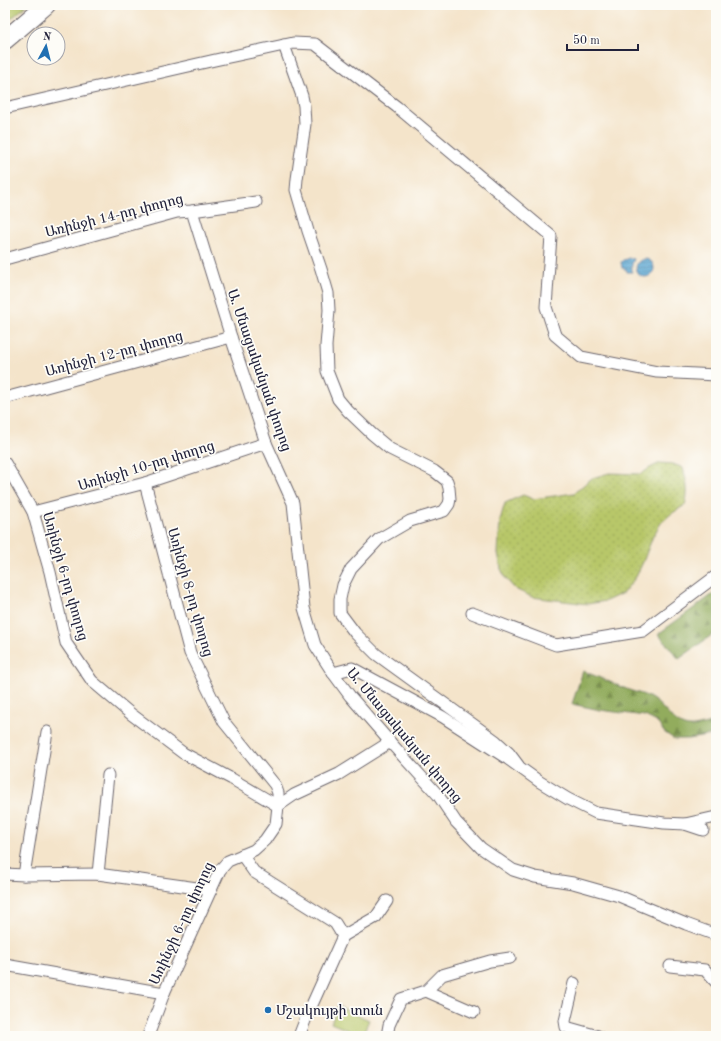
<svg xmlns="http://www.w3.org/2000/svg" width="721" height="1041" viewBox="0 0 721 1041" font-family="'Old Standard TT','Noto Serif Armenian',serif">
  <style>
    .grass { fill: #b8c769; stroke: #6d7452 }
    .forest { fill: url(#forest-firs); stroke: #5a674c }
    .park { fill: url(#park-dots); stroke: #6d7452 }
    .water { fill: url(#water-rules); stroke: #3d6486 }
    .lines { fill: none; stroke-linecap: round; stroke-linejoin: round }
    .minor-casing { stroke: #6c666d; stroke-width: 13 }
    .trunk-casing { stroke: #6c666d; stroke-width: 20 }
    .minor { stroke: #fff; stroke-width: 11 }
    .trunk { stroke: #fff; stroke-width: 18 }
    .poi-dot { fill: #1f6fb2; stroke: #fdfcf7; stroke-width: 1.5 }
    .labels { text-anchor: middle; stroke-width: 3.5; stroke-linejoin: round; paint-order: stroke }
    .street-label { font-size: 14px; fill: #22223b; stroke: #fdfcf7 }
    .poi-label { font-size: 14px; fill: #22223b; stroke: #fdfcf7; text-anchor: start }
  </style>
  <defs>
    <pattern id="forest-firs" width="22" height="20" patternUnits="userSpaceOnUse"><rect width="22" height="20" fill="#92ac5d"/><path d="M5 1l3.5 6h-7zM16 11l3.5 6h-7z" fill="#778c4e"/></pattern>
    <pattern id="park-dots" width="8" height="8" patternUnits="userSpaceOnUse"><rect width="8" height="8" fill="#b8c769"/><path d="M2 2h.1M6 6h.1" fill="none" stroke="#9eab5c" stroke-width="1.8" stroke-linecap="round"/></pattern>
    <pattern id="water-rules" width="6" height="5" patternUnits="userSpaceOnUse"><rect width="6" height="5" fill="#58a5d1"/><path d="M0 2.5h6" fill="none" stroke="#4886ab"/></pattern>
  </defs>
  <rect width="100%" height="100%" fill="#fdfcf7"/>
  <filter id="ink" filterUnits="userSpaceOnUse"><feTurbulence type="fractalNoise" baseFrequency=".025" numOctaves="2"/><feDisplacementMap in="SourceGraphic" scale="8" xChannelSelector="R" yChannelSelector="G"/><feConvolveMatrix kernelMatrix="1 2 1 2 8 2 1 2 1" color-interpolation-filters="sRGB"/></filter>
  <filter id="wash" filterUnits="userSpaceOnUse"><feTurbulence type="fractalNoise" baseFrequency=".012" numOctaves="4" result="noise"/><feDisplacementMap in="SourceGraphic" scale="16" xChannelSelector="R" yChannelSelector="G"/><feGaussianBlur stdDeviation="0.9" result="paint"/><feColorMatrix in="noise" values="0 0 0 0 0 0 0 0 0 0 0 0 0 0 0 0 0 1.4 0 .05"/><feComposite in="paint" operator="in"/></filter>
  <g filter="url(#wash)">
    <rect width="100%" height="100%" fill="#f4e4ca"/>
    <g class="grass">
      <polygon points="8,5 27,5 5,24 5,7"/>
      <polygon points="338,1006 369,1020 362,1036 331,1023"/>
    </g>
    <g class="forest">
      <polygon points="716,592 716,632 679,659 658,634"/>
      <path d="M583 671C599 677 614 684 629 690 637 693 645 694 652 699 664 706 674 726 689 727 695 728 710 723 716 721V735L706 736 689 739H674L664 732 657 722 645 716 600 710 572 704Z"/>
    </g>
    <path class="park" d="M660 463 673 464 683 468C687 483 689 491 685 505L671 514 661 523 653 536 643 562 636 577 623 593 606 601 587 604 532 597 515 589 506 579 501 569 498 553 500 520 505 503 523 495 533 499 574 493 592 478 609 473 641 474 650 468Z"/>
    <g class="water">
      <polygon points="628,258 634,259 632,264 632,272 627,272 627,270 622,268 621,262 623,260 628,259"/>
      <circle cx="645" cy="268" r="9"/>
    </g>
  </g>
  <g filter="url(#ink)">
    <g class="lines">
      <g class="minor-casing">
        <g id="minor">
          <polyline points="284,45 302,96 304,106 305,124 297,179 296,190 308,231 321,269 328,293 329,310 326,346 327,371 338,399 348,411 372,434 390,449 434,471 447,481 449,488 450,499 449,504 444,511 410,521 379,539 351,569 343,585 340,599 340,613 355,633 376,654 496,741 509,753 518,765"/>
          <polyline points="5,108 215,60 284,45 293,43 315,44 397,107 551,236 546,307 555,335 581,357 657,372 716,375"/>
          <polyline points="192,211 231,337 266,443 293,503 304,608 315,645 333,673 350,696 390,742 438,795 456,822 481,848 513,870 535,877 573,883 619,896 686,924 716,935"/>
          <polyline points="5,259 177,212 192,211 256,202"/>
          <polyline points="5,398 231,337"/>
          <polyline points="5,463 33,512 50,572 66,643 92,681 131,714 183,753 232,779 278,806 276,824 265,840 254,850 228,861 220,870 164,993 148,1036"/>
          <polyline points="145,483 190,653 224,722 275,785 278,793 278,806"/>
          <polyline points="33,512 145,483 266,443"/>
          <polyline points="472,613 556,645 643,631 716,576"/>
          <polyline points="333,673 352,668 443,717 508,759 540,782 568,799 596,813 664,823 685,824 703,830"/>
          <polyline points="278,806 294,795 339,774 390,742"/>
          <polyline points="685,824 716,817"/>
          <polyline points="242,855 254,872 335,923 343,936 306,1018 299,1036"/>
          <polyline points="5,874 24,875 98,874 211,890"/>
          <polyline points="98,874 108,775"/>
          <polyline points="24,875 47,732"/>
          <polyline points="343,936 376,917 387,901"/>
          <polyline points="5,965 164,993"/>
          <polyline points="670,966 705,970 716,982"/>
          <polyline points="574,983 565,1021 566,1027 598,1036"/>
          <polyline points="426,991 474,1012"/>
          <polyline points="387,1036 389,1025 401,999 426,991 442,975 490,961 510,958"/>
        </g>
      </g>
      <g class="trunk-casing">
        <polyline id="trunk" points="5,40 18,29 46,5"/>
      </g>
      <use href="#minor" class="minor"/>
      <use href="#trunk" class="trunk"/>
    </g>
  </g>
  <circle class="poi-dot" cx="268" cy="1010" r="4"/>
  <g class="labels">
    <g class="street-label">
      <text transform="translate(114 215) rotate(-14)" y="5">Առինջի 14-րդ փողոց</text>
      <text transform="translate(114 353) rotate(-15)" y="5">Առինջի 12-րդ փողոց</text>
      <text transform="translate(260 370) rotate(71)" y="5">Ա. Մնացականյան փողոց</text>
      <text transform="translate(146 465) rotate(-17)" y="5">Առինջի 10-րդ փողոց</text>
      <text transform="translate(66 576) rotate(74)" y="5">Առինջի 6-րդ փողոց</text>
      <text transform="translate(191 592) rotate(74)" y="5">Առինջի 8-րդ փողոց</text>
      <text transform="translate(405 735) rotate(50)" y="5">Ա. Մնացականյան փողոց</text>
      <text transform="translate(181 923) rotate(-65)" y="5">Առինջի 6-րդ փողոց</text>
    </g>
    <g class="poi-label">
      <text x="276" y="1015">Մշակույթի տուն</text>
    </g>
  </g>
  <rect width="721" height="1041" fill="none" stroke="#fdfcf7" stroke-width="20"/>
  <g transform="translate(46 46) rotate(7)"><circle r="19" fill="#fdfcf7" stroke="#a5a5ac"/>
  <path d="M0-3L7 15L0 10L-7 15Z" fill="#1f6fb2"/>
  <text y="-6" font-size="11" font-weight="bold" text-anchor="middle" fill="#22223b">N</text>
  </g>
  <path d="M567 44v6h71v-6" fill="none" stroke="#22223b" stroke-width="2"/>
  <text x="573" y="44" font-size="12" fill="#22223b" stroke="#fdfcf7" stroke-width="3" paint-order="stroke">50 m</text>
</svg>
